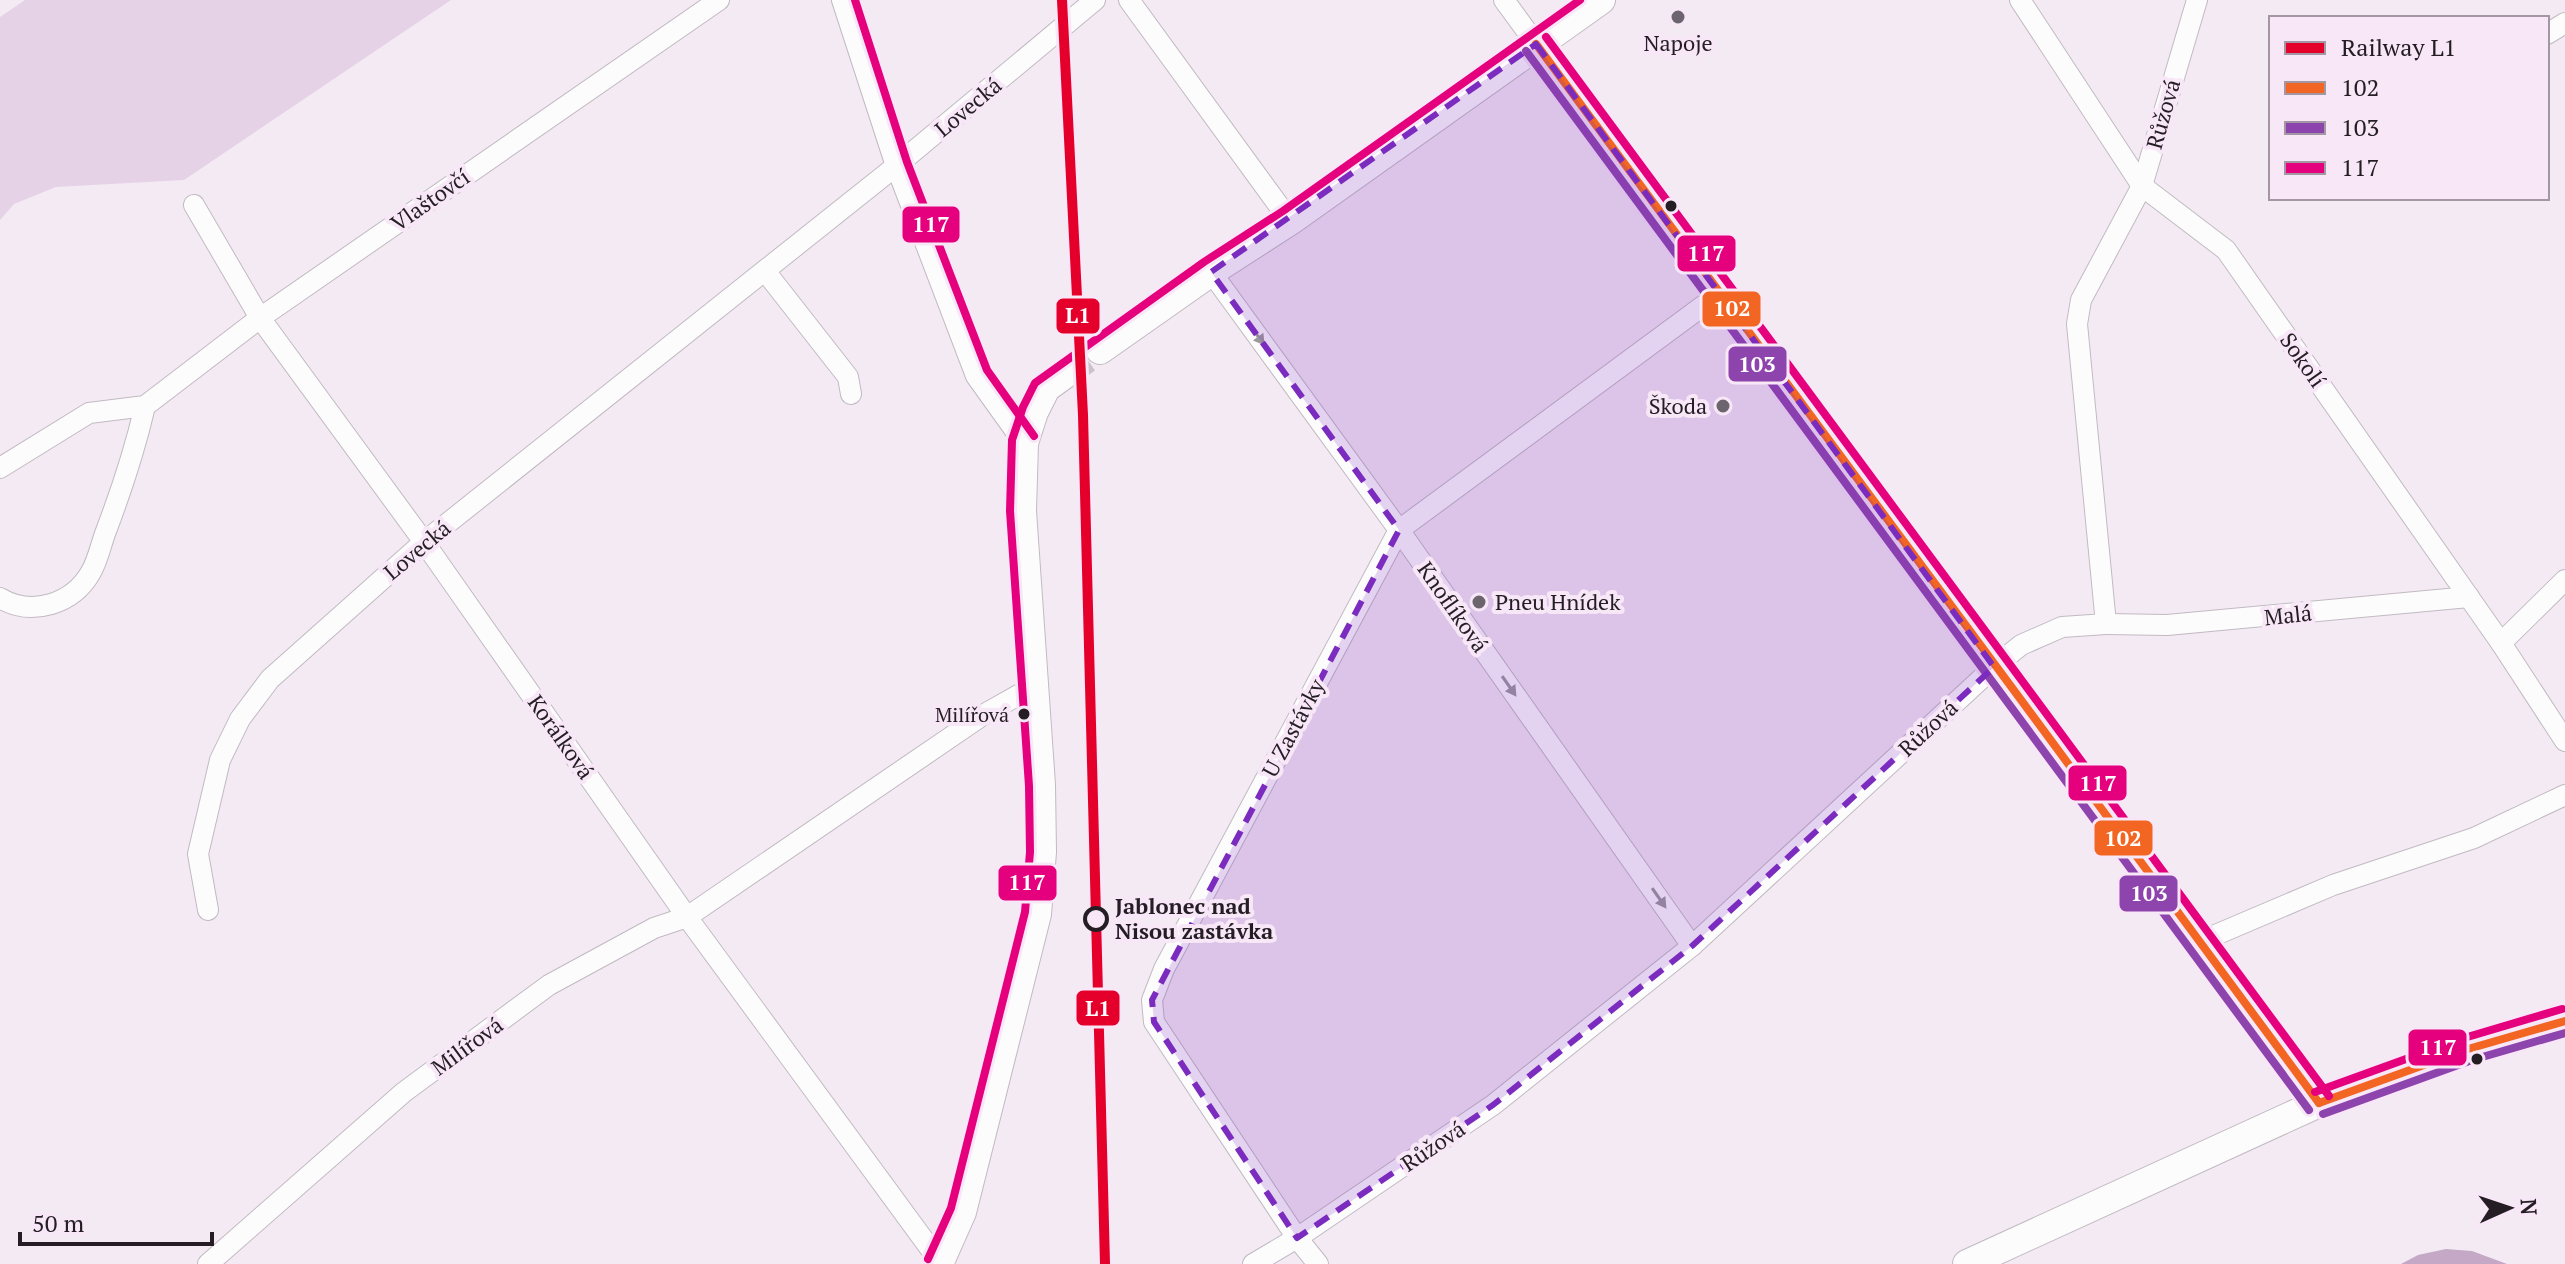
<svg xmlns="http://www.w3.org/2000/svg" width="2565" height="1264" viewBox="0 0 2565 1264" font-family="'PT Serif',serif">
  <style>
    .green { fill: #e6d2e6 }
    .water { fill: #c4a8c5 }
    .lines { fill: none; stroke-linecap: round; stroke-linejoin: round }
    .secondary-tunnel { stroke: #cac1ca; stroke-width: 28; stroke-dasharray: 28 14; stroke-linecap: butt }
    .street-casing { stroke: #c1bac1; stroke-width: 22 }
    .secondary-casing { stroke: #c1bac1; stroke-width: 30 }
    .street { stroke: #fdfcfd; stroke-width: 20 }
    .secondary { stroke: #fdfcfd; stroke-width: 28 }
    .bus-1-casing { stroke: #f7e7f7; stroke-width: 14 }
    .bus-2-casing { stroke: #f7e7f7; stroke-width: 14 }
    .bus-3-casing { stroke: #f7e7f7; stroke-width: 14 }
    .bus-1 { stroke: #f26522; stroke-width: 8 }
    .bus-2 { stroke: #8e44ad; stroke-width: 8 }
    .bus-3 { stroke: #e5007d; stroke-width: 8 }
    .rail-1-casing { stroke: #f7e7f7; stroke-width: 16 }
    .rail-1 { stroke: #e4002b; stroke-width: 10 }
    .oneway { fill: #9b989b }
    .marked { fill: #7b2cbf; fill-opacity: 0.2; stroke: #7b2cbf; stroke-width: 6; stroke-dasharray: 16 10; stroke-linejoin: round }
    .poi-dot { fill: #6d656d; stroke: #f7e7f7; stroke-width: 3 }
    .bus-dot { fill: #241e24; stroke: #f7e7f7; stroke-width: 3 }
    .stop-dot { fill: #f7e7f7; stroke: #241e24; stroke-width: 4 }
    .labels { text-anchor: middle; stroke-width: 8; stroke-linejoin: round; paint-order: stroke }
    .bus-label { font-size: 20px; fill: #241e24; stroke: #f7e7f7; text-anchor: end }
    .poi-label { font-size: 22px; fill: #241e24; stroke: #f7e7f7 }
    .street-label { font-size: 22px; fill: #241e24; stroke: #f7e7f7 }
    .stop-label { font-size: 22px; font-weight: bold; fill: #241e24; stroke: #f7e7f7; text-anchor: start }
    .line-badge { stroke: #f7e7f7; stroke-width: 3 }
    .badge-label { font-size: 22px; text-anchor: middle; font-weight: bold; fill: #fff }
  </style>
  <rect width="100%" height="100%" fill="#f4eaf4"/>
  <polygon class="green" points="25,0 451,0 184,180 56,187 14,204 0,220 0,17"/>
  <polygon class="water" points="2446,1249 2472,1251 2507,1264 2401,1264 2418,1255"/>
  <g class="lines">
    <polyline class="secondary-tunnel" points="1064,375 1100,350"/>
    <g class="street-casing">
      <g id="street">
        <polyline points="842,0 896,166 976,376 1024,443"/>
        <polyline points="1129,0 1290,221"/>
        <polyline points="1504,0 1719,294 2319,1103"/>
        <polyline points="2020,0 2142,186 2226,250 2501,643 2565,741"/>
        <polyline points="2547,34 2565,23"/>
        <polyline points="194,205 260,318 424,542 687,917 940,1262"/>
        <polyline points="765,271 848,377 851,394"/>
        <polyline points="1211,272 1399,530 1692,946"/>
        <polyline points="0,468 89,413 145,406 260,318 719,0"/>
        <path d="M0 598C32 617 73 604 91 572 98 560 101 544 106 531 122 489 135 449 145 406"/>
        <polyline points="2106,624 2167,625 2469,597"/>
        <polyline points="2501,643 2565,580"/>
        <polyline points="208,910 198,854 220,760 240,719 270,679 424,542 896,166 1095,0"/>
        <polyline points="2199,942 2333,885 2474,838 2565,795"/>
        <polyline points="208,1264 404,1092 549,985 654,928 687,917 983,715 1036,685"/>
        <polyline points="1253,1264 1297,1238 1493,1105 1692,946 1994,667 2021,645 2062,627 2106,624 2077,324 2081,300 2142,186 2197,0"/>
        <polyline points="1318,1264 1297,1238 1154,1022 1152,1000 1164,969 1399,530 1719,294"/>
      </g>
    </g>
    <g class="secondary-casing">
      <g id="secondary">
        <polyline points="1100,350 1211,272 1290,221 1601,0"/>
        <polyline points="939,1264 962,1212 1037,914 1042,852 1041,785 1022,511 1024,443 1034,412 1046,388 1064,375"/>
        <polyline points="1967,1264 2319,1103 2468,1049 2565,1021"/>
      </g>
    </g>
    <use href="#street" class="street"/>
    <use href="#secondary" class="secondary"/>
    <g class="bus-1-casing">
      <g id="bus-1">
        <polyline points="1536,44 2319,1103"/>
        <polyline points="2319,1103 2468,1049 2565,1021"/>
      </g>
    </g>
    <g class="bus-2-casing">
      <g id="bus-2">
        <polyline points="1526,51 2309,1110"/>
        <polyline points="2323,1114 2472,1060 2565,1033"/>
      </g>
    </g>
    <g class="bus-3-casing">
      <g id="bus-3">
        <polyline points="855,0 907,162 987,370 1034,436"/>
        <polyline points="1546,37 2329,1096"/>
        <polyline points="2315,1092 2464,1038 2562,1009"/>
        <polyline points="928,1259 951,1208 1025,912 1030,852 1029,786 1010,511 1012,440 1023,407 1035,383 1204,262 1283,211 1580,0"/>
      </g>
    </g>
    <use href="#bus-1" class="bus-1"/>
    <use href="#bus-2" class="bus-2"/>
    <use href="#bus-3" class="bus-3"/>
    <g class="rail-1-casing">
      <polyline id="rail-1" points="1062,0 1083,415 1105,1264"/>
    </g>
    <use href="#rail-1" class="rail-1"/>
  </g>
  <defs><path id="oneway-solid" d="M-6-.8H1V-3.2L6.5 0L1 3.2V.8H-6Z" transform="scale(2)"/></defs>
  <g class="oneway">
    <use href="#oneway-solid" transform="translate(1257 335) rotate(54)"/>
    <use href="#oneway-solid" transform="translate(1509 686) rotate(55)"/>
    <use href="#oneway-solid" transform="translate(1659 898) rotate(55)"/>
  </g>
  <path class="marked" d="M1536 44 1994 667 1692 946 1493 1105 1297 1238 1154 1022 1152 1000 1399 530 1211 272Z"/>
  <g class="poi-dot">
    <circle cx="1678" cy="17" r="8"/>
    <circle cx="1723" cy="406" r="8"/>
    <circle cx="1479" cy="602" r="8"/>
  </g>
  <g class="bus-dot">
    <circle cx="1671" cy="206" r="7"/>
    <circle cx="1024" cy="714" r="7"/>
    <circle cx="2477" cy="1059" r="7"/>
  </g>
  <circle class="stop-dot" cx="1096" cy="919" r="11"/>
  <g class="labels">
    <g class="bus-label">
      <text x="1009" y="722">Milířová</text>
    </g>
    <g class="poi-label">
      <text x="1678" y="51">Napoje</text>
      <text x="1707" y="414" text-anchor="end">Škoda</text>
      <text x="1495" y="610" text-anchor="start">Pneu Hnídek</text>
    </g>
    <g class="street-label">
      <text transform="translate(968 107) rotate(-40)" y="8">Lovecká</text>
      <text transform="translate(2163 114) rotate(-74)" y="8">Růžová</text>
      <text transform="translate(430 200) rotate(-35)" y="8">Vlaštovčí</text>
      <text transform="translate(2303 360) rotate(55)" y="8">Sokolí</text>
      <text transform="translate(417 550) rotate(-40)" y="8">Lovecká</text>
      <text transform="translate(1453 607) rotate(55)" y="8">Knoflíková</text>
      <text transform="translate(2288 615) rotate(-6)" y="8">Malá</text>
      <text transform="translate(1293 728) rotate(-62)" y="8">U Zastávky</text>
      <text transform="translate(1928 728) rotate(-43)" y="8">Růžová</text>
      <text transform="translate(561 737) rotate(55)" y="8">Korálková</text>
      <text transform="translate(467 1046) rotate(-36)" y="8">Milířová</text>
      <text transform="translate(1433 1146) rotate(-34)" y="8">Růžová</text>
    </g>
    <g class="stop-label">
      <text x="1115" y="914">Jablonec nad<tspan x="1115" dy="25">Nisou zastávka</tspan></text>
    </g>
  </g>
  <g class="line-badge">
    <rect x="901" y="205" width="60" height="39" rx="8" fill="#e5007d"/>
    <rect x="1676" y="234" width="61" height="39" rx="8" fill="#e5007d"/>
    <rect x="1701" y="290" width="61" height="38" rx="8" fill="#f26522"/>
    <rect x="1055" y="297" width="46" height="38" rx="8" fill="#e4002b"/>
    <rect x="1727" y="345" width="61" height="38" rx="8" fill="#8e44ad"/>
    <rect x="2067" y="764" width="61" height="38" rx="8" fill="#e5007d"/>
    <rect x="2093" y="819" width="61" height="38" rx="8" fill="#f26522"/>
    <rect x="997" y="864" width="61" height="38" rx="8" fill="#e5007d"/>
    <rect x="2118" y="874" width="61" height="39" rx="8" fill="#8e44ad"/>
    <rect x="1075" y="989" width="46" height="38" rx="8" fill="#e4002b"/>
    <rect x="2407" y="1028" width="61" height="39" rx="8" fill="#e5007d"/>
  </g>
  <g class="badge-label">
    <text x="931" y="232">117</text>
    <text x="1706" y="261">117</text>
    <text x="1732" y="316">102</text>
    <text x="1078" y="323">L1</text>
    <text x="1757" y="372">103</text>
    <text x="2098" y="791">117</text>
    <text x="2123" y="846">102</text>
    <text x="1027" y="890">117</text>
    <text x="2149" y="901">103</text>
    <text x="1098" y="1016">L1</text>
    <text x="2438" y="1055">117</text>
  </g>
  <rect x="2269" y="16" width="280" height="184" fill="#f7e7f7" stroke="#a397a3" stroke-width="2"/>
  <rect x="2285" y="42" width="40" height="12" fill="#e4002b" stroke="#a397a3" stroke-width="2"/>
  <text x="2341" y="56" font-size="24" fill="#241e24">Railway L1</text>
  <rect x="2285" y="82" width="40" height="12" fill="#f26522" stroke="#a397a3" stroke-width="2"/>
  <text x="2341" y="96" font-size="24" fill="#241e24">102</text>
  <rect x="2285" y="122" width="40" height="12" fill="#8e44ad" stroke="#a397a3" stroke-width="2"/>
  <text x="2341" y="136" font-size="24" fill="#241e24">103</text>
  <rect x="2285" y="162" width="40" height="12" fill="#e5007d" stroke="#a397a3" stroke-width="2"/>
  <text x="2341" y="176" font-size="24" fill="#241e24">117</text>
  <g transform="translate(2509 1208) rotate(87)" stroke="#f7e7f7" stroke-width="6" paint-order="stroke">
  <path d="M0-6L14 30L0 20L-14 30Z" fill="#241e24"/>
  <text y="-12" font-size="22" font-weight="bold" text-anchor="middle" fill="#241e24">N</text>
  </g>
  <path d="M20 1232v12h192v-12" fill="none" stroke="#241e24" stroke-width="4"/>
  <text x="32" y="1232" font-size="24" fill="#241e24" stroke="#f7e7f7" stroke-width="6" paint-order="stroke">50 m</text>
</svg>
